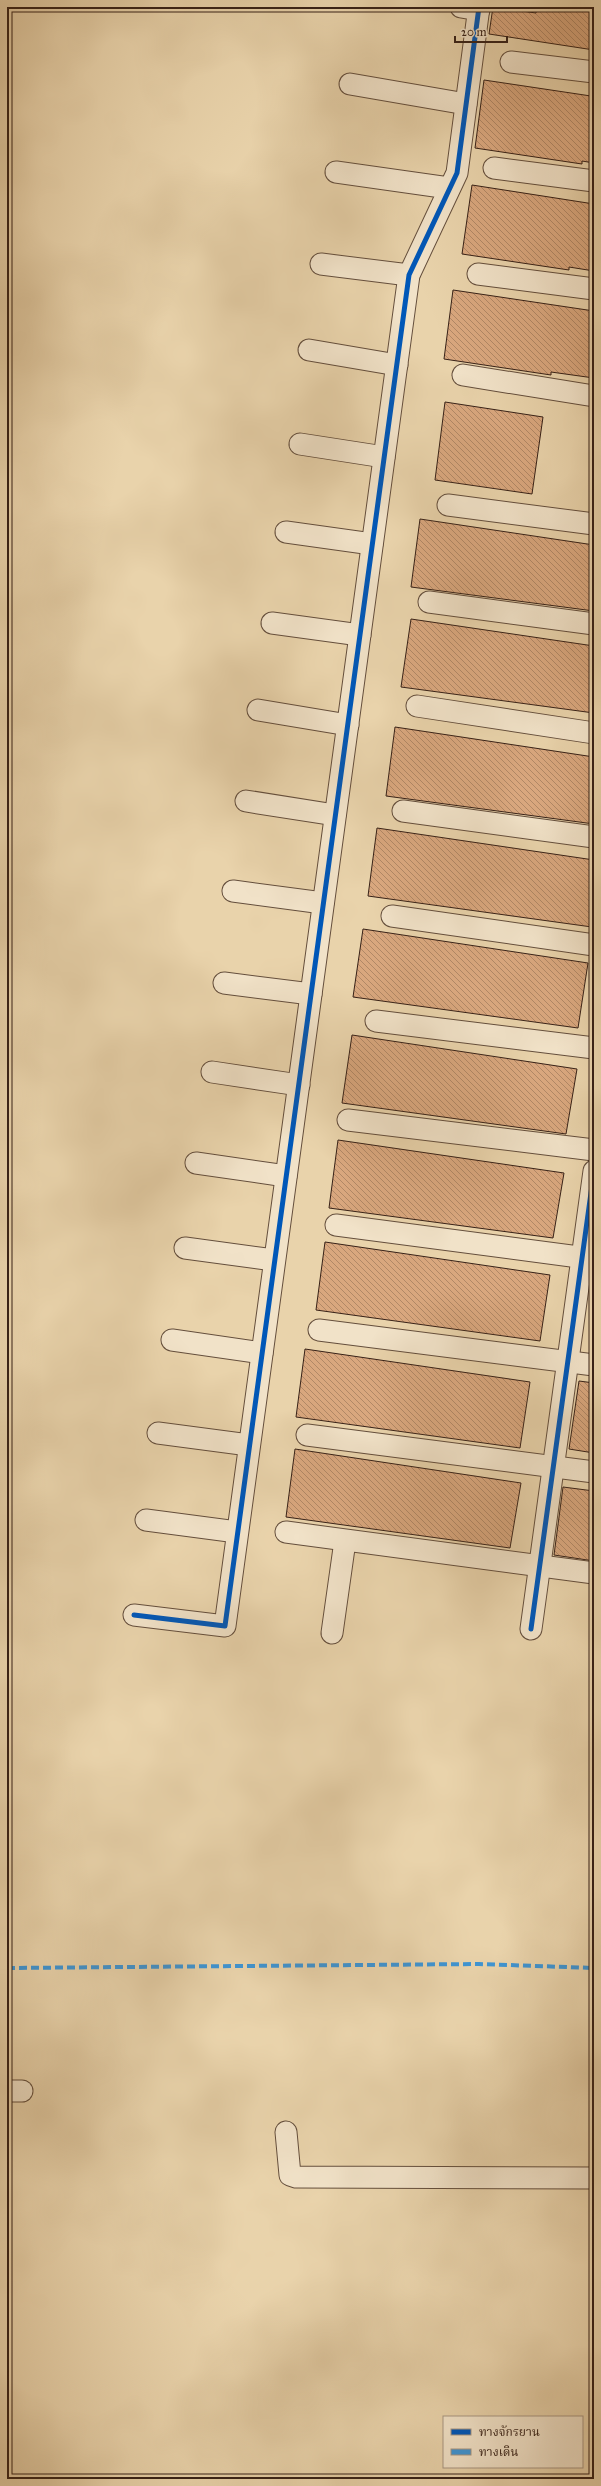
<svg xmlns="http://www.w3.org/2000/svg" width="601" height="2486" viewBox="0 0 601 2486" font-family="'IM FELL Great Primer','Noto Serif Thai',serif">
  <style>
    .building { fill: url(#building-back-hatch); stroke: #372117 }
    .lines { fill: none; stroke-linecap: round; stroke-linejoin: round }
    .minor-casing { stroke: #644e3c; stroke-width: 23 }
    .minor { stroke: #f1e2c8; stroke-width: 21 }
    .quiet { stroke: #3e95d4; stroke-width: 4; stroke-dasharray: 8 4; stroke-linecap: butt }
    .cycleway-casing { stroke: #f1e2c8; stroke-width: 8 }
    .cycleway { stroke: #0057b8; stroke-width: 5 }
  </style>
  <defs>
    <pattern id="building-back-hatch" width="6" height="6" patternUnits="userSpaceOnUse"><rect width="6" height="6" fill="#d9a77e"/><path d="M-1 5l2 2M0 0l6 6M5-1l2 2" fill="none" stroke="#b18866"/></pattern>
  </defs>
  <rect width="100%" height="100%" fill="#e9d3ab"/>
  <filter id="stains"><feTurbulence type="fractalNoise" baseFrequency=".005" numOctaves="4"/><feColorMatrix values="0 0 0 0 .2 0 0 0 0 .09 0 0 0 0 .02 0 0 0 .5 -.17"/></filter>
  <radialGradient id="worn" r=".72"><stop offset=".6" stop-color="#630" stop-opacity="0"/><stop offset="1" stop-color="#630" stop-opacity=".3"/></radialGradient>
  <g class="building">
    <polygon points="493,7 536,13 537,7 594,7 594,50 489,34"/>
    <polygon points="484,80 591,96 590,99 594,99 594,163 582,161 582,164 475,148"/>
    <polygon points="472,185 594,204 594,271 569,267 569,270 462,254"/>
    <polygon points="453,290 594,311 594,378 551,372 551,375 444,359"/>
    <polygon points="445,402 543,417 532,494 435,480"/>
    <polygon points="420,519 594,545 594,611 411,587"/>
    <polygon points="411,619 594,646 594,713 401,687"/>
    <polygon points="395,727 594,757 594,824 386,796"/>
    <polygon points="377,828 594,860 592,927 368,896"/>
    <polygon points="363,929 588,963 578,1028 353,997"/>
    <polygon points="352,1035 577,1069 566,1134 342,1103"/>
    <polygon points="338,1140 564,1173 553,1238 329,1208"/>
    <polygon points="325,1242 550,1275 540,1341 316,1310"/>
    <polygon points="305,1349 530,1382 520,1448 296,1417"/>
    <polygon points="579,1381 594,1383 594,1453 569,1449"/>
    <polygon points="295,1449 521,1483 510,1548 286,1517"/>
    <polygon points="563,1487 594,1491 594,1561 554,1555"/>
  </g>
  <g class="lines">
    <g class="minor-casing">
      <g id="minor">
        <polyline points="461,7 479,10"/>
        <polyline points="511,62 594,72"/>
        <polyline points="350,84 466,104"/>
        <polyline points="494,168 594,181"/>
        <polyline points="336,172 449,188"/>
        <polyline points="321,264 409,275"/>
        <polyline points="478,274 594,289"/>
        <polyline points="309,350 397,365"/>
        <polyline points="463,375 594,396"/>
        <polyline points="300,444 384,457"/>
        <polyline points="448,505 594,524"/>
        <polyline points="286,532 372,544"/>
        <polyline points="429,602 594,624"/>
        <polyline points="272,623 360,635"/>
        <polyline points="417,706 594,733"/>
        <polyline points="258,710 348,725"/>
        <polyline points="246,801 335,815"/>
        <polyline points="403,811 594,837"/>
        <polyline points="233,891 323,903"/>
        <polyline points="392,916 594,945"/>
        <polyline points="224,983 311,994"/>
        <polyline points="376,1021 594,1048"/>
        <polyline points="212,1072 299,1085"/>
        <polyline points="348,1120 594,1150"/>
        <polyline points="196,1163 286,1176"/>
        <polyline points="336,1225 594,1259"/>
        <polyline points="185,1248 274,1260"/>
        <polyline points="319,1330 594,1365"/>
        <polyline points="172,1340 262,1353"/>
        <polyline points="158,1433 249,1445"/>
        <polyline points="307,1435 594,1472"/>
        <polyline points="146,1520 237,1532"/>
        <polyline points="286,1532 594,1573"/>
        <polyline points="134,1615 225,1626 409,275 457,173 479,7"/>
        <polyline points="531,1629 594,1171"/>
        <polyline points="332,1633 345,1541"/>
        <polyline points="7,2091 22,2091"/>
        <polyline points="286,2132 290,2175 296,2177 594,2178"/>
      </g>
    </g>
    <use href="#minor" class="minor"/>
    <polyline class="quiet" points="7,1968 479,1964 594,1968"/>
    <g class="cycleway-casing">
      <g id="cycleway">
        <polyline points="134,1615 225,1626 409,275 457,173 479,7"/>
        <polyline points="531,1629 594,1171"/>
      </g>
    </g>
    <use href="#cycleway" class="cycleway"/>
  </g>
  <rect width="601" height="2486" fill="none" stroke="#e9d3ab" stroke-width="24"/>
  <rect x="8" y="8" width="585" height="2470" fill="none" stroke="#372117" stroke-width="2"/>
  <rect x="12" y="12" width="577" height="2462" fill="none" stroke="#372117"/>
  <rect x="443" y="2416" width="140" height="52" fill="#f1e2c8" stroke="#a79581"/>
  <rect x="451" y="2429" width="20" height="6" fill="#0057b8" stroke="#a79581"/>
  <text x="479" y="2436" font-size="12" fill="#372117">ทางจักรยาน</text>
  <rect x="451" y="2449" width="20" height="6" fill="#3e95d4" stroke="#a79581"/>
  <text x="479" y="2456" font-size="12" fill="#372117">ทางเดิน</text>
  <path d="M455 36v6h52v-6" fill="none" stroke="#372117" stroke-width="2"/>
  <text x="461" y="36" font-size="12" fill="#372117" stroke="#f1e2c8" stroke-width="3" paint-order="stroke">20 m</text>
  <rect width="100%" height="100%" filter="url(#stains)"/>
  <rect width="100%" height="100%" fill="url(#worn)"/>
</svg>
